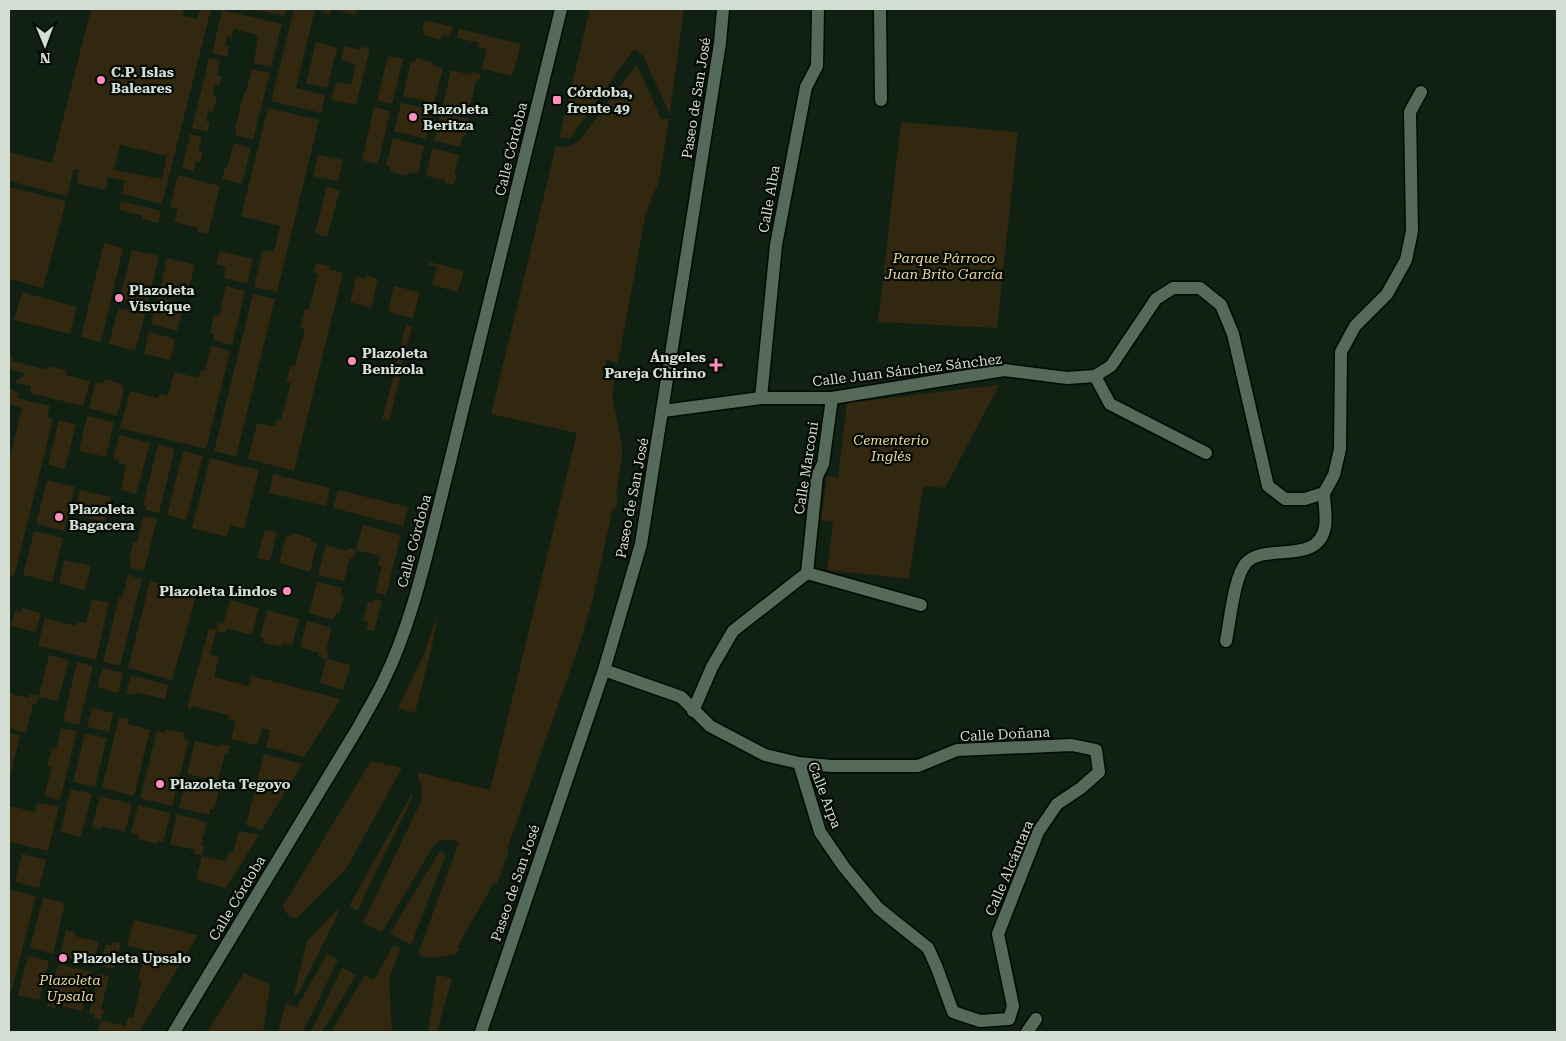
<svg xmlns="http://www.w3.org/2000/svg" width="1566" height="1041" viewBox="0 0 1566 1041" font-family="'Roboto Serif',serif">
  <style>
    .green { fill: #32270f; fill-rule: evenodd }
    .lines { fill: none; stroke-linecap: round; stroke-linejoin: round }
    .minor-casing { stroke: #000a02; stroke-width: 15 }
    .minor { stroke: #566a59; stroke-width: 12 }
    .poi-dot { fill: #fd8ebe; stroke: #040904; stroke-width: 2 }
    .labels { text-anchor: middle; stroke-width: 4.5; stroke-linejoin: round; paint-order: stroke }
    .poi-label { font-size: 14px; font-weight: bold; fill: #d2ddd4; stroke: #040904; text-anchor: start }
    .street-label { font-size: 14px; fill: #d2ddd4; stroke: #040904 }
    .park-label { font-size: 14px; font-style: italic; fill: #edd6a1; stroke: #040904 }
  </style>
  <rect width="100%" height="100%" fill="#102114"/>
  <g class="green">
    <path d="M91 9H184L183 16 197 19 200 9H211L162 204 122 194 125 181 108 177 105 190 77 183 79 170 74 169 67 196 9 181V152L52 163ZM120 145 167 156 162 179 114 170Z"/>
    <polygon points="253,9 286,9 284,16"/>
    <polygon points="294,9 315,9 296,88 325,95 321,113 271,101"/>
    <polygon points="322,9 357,9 355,15 332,9 330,15 322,12"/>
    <polygon points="590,9 684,9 670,111 668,111 643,55 634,49 576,130 570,138 559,138"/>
    <polygon points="222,10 282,24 271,67 254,63 258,35 234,29 232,37 227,36 225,45 229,46 227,57 212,53"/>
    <polygon points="425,20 453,27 450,36 442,35 440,40 423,35 424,31 422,30"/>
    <polygon points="459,29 521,44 512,76 482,69 487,49 478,47 479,43 457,38"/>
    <polygon points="316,42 337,48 327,88 306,83"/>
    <polygon points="344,46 360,50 361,46 370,49 356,105 331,100 336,82 351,85 356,64 341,60"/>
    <polygon points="388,56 403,59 392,104 377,101"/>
    <polygon points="209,58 220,61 217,75 222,76 219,86 215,85 213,95 217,96 213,112 208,111 206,121 210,123 208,132 192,128"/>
    <polygon points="416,58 434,63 434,66 443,68 434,103 403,96 411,61 415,62"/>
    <path d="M637 64 661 119H669L659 182 652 197 645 217 618 363 606 360 605 372 616 374 612 394 622 445V457L616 496 618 497 616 508H613L593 598 580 643 507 849 509 850 497 884 494 883 457 947 460 949 456 954 433 958H427L418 954 459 842C449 839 442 838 434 845L382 932 363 923 421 801 422 788 417 772 490 790 577 433 491 414 556 146 568 147 579 141Z"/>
    <polygon points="252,69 270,73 253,140 235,135 237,130 235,129 244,92 246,92"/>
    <polygon points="451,70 471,75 472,71 481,74 479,81 476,81 469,111 443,105"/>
    <polygon points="401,103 433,110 426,139 394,131"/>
    <polygon points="374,107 390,111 378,164 362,160"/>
    <polygon points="268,108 319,120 277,292 254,287 263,250 274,252 280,226 241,216"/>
    <polygon points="441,112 470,119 466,137 463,136 460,147 434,141"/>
    <polygon points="901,122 1018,132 997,328 878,322"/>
    <polygon points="190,134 202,137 198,151 203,152 200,162 196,161 194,171 182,168"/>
    <polygon points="393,138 424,146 418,174 408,172 407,176 389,171 390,166 386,166"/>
    <polygon points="234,143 251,148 242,184 222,179 225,168 227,168"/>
    <polygon points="432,148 459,155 454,173 457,174 454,185 445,183 445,180 426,176"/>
    <polygon points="318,155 343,160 338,181 313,176"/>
    <polygon points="178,175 220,186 208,234 198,232 198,228 174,222 178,209 170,207"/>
    <polygon points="327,186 340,190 327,237 315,233"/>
    <polygon points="9,187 66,201 43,288 9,279"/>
    <polygon points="121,201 161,211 158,223 142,219 143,216 119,210"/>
    <polygon points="104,243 123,248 101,342 81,337"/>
    <polygon points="132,250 159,256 147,306 120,299"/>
    <polygon points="220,251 253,259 247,284 224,278 226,267 216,264"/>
    <polygon points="167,258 195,265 187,296 160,289"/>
    <polygon points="430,262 464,271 458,292 432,285 437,267 428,265"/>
    <polygon points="316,263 329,266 329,269 343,273 294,471 248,459 257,423 275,427 277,419 281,420 291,383 286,382 291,365 295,366 305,329 300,328 305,309 309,310 318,274 313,272"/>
    <polygon points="366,275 378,279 371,308 350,302 356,276 366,279"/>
    <polygon points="226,286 245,291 232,345 213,340 214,334 210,333 214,315 219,316"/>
    <polygon points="394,286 420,292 413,319 388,312"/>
    <polygon points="22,292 77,307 70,334 14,320"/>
    <polygon points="253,294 275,299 236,457 214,451"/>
    <polygon points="158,297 184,304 177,331 151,324"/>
    <polygon points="118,308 145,314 135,351 109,344"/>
    <polygon points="406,324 412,326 402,365 396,363"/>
    <polygon points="149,332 175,339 170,360 144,354"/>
    <polygon points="211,346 230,351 206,449 120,428 130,391 158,398 159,394 168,396 174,372 198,378 201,370 205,371"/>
    <polygon points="9,355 13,356 12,361 47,370 49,366 66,370 65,375 90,381 83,406 30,393 31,386 16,383 16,380 25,375 25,373 9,369"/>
    <polygon points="395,372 401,374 389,421 382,419"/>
    <polygon points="105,379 122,384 121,389 124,389 117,416 89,408 96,382 103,384"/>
    <polygon points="999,385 945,488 923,486 909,579 827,570 833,522 821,520 827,476 838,478 847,403"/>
    <polygon points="9,389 19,392 17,398 50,406 47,417 53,419 14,577 9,575 9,481 11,473 9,472 9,461 22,408 9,404"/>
    <polygon points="87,416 114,422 106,457 79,451"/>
    <polygon points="59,420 76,424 65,469 48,465"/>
    <polygon points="119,435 150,443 136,494 121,490 126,465 119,463 119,460 113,459"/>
    <polygon points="158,444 175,449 159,513 145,510 146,506 143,505"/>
    <polygon points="183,451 203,456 186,520 167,515"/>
    <polygon points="210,458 259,470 244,529 230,525 227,537 192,528"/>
    <polygon points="273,474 330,488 326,506 269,493"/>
    <polygon points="47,480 75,487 64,531 36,524"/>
    <polygon points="80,490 111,497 105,522 74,515"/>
    <polygon points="338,490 408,507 403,526 333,508"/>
    <polygon points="143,516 157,519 144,571 130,568 131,561 129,560 133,542 137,543"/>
    <polygon points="363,525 401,535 386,595 375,593 382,566 378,565 380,556 356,550 353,559 350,558 344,581 318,575 326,545 347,551 348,548 356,550"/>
    <polygon points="265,529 277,533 270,561 257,558"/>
    <polygon points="34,531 63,538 52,582 23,575"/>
    <polygon points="292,533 311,538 310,541 317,543 310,572 279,563 286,535 291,536"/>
    <polygon points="64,560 91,566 85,590 59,583"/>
    <polygon points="128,575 142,579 120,666 103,662 119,597 122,598"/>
    <polygon points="150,581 197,593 172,680 128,668"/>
    <polygon points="317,582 342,588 341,595 344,596 339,614 336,613 333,620 309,613"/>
    <polygon points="92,599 109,603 96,660 38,646 45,618 76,626 78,622 86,623"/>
    <polygon points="374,599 382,601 374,631 366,629 368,622 363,620 368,602 372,603"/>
    <polygon points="230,600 259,608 252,635 227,628 225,633 216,631 210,654 219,657 214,677 249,686 252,676 341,699 304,757 266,747 270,730 262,728 257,745 231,739 236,721 228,719 229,715 192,706 191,709 187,708 209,628 216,630 219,622 223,624"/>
    <polygon points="22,608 41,613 36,632 11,626 15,611 21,612"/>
    <polygon points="267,610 299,619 292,645 282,643 281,647 262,642 264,639 260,637"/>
    <polygon points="438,612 432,646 415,713 398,708 425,652"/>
    <polygon points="307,621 332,628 326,650 328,651 327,659 351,665 343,690 320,683 326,659 318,656 319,653 300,647"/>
    <polygon points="49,655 69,660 58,701 39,697 37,704 33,704 26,733 9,728 9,693 29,698 30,694 39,696"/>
    <polygon points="77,662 93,666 79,725 63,721"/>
    <polygon points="102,668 123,673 118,693 97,687"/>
    <polygon points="131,675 168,685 165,699 136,692 135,695 126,693"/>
    <polygon points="92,708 113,713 109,732 87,727"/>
    <polygon points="119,717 129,719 128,724 150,730 134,796 102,788"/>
    <polygon points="61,728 77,731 60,800 44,796 52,767 47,766 52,748 56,749"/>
    <polygon points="166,729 184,733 183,739 189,740 172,806 140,798 157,731 165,733"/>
    <polygon points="9,733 20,736 9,781"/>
    <polygon points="85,733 107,738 95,787 73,782"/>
    <polygon points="195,741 220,747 221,744 230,746 228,754 225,753 218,781 187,774"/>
    <polygon points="264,754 302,764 262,830 246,825"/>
    <path d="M371 761 402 768 346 869 296 919C289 916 285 913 283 906Z"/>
    <polygon points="186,780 216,787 216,790 219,791 214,809 210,809 209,815 179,808"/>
    <polygon points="71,789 92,794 81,837 60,832"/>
    <polygon points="411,795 413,796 357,911 349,906"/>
    <polygon points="100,796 132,804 125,832 102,826 101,829 92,827"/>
    <polygon points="37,803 59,806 48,851 9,842 9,814 11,806 35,812"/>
    <polygon points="138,805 171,813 163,842 158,841 157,844 139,839 139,835 131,833"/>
    <polygon points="177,814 207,822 201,845 204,846 202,856 226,861 229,852 233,853 239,831 259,835 226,888 196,880 202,855 194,853 195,850 170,844"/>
    <polygon points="440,851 446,854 411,945 390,933"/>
    <polygon points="22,854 46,860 39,888 15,882"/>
    <polygon points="9,889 36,896 11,993 9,992 9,925 11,915 9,914"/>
    <polygon points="43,897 65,903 53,954 30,948"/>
    <polygon points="337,910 339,912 298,994 295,996 294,994 307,941"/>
    <polygon points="134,920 198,935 139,1032 98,1032 101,1020 93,1018 94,1014 89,1013 98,974 109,976 101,1009 104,1010 101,1020 125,1026 128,1017 133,1018 142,981 138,980 145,950 127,945"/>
    <polygon points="66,930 75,932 75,936 99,942 93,964 60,955"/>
    <polygon points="113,942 121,943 114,969 100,966 106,944 111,946"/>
    <polygon points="396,945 400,949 389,979 392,1032 331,1032 365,975 374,980 393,946"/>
    <polygon points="327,954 338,960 303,1032 278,1032 286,1003 288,1005 297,1007"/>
    <polygon points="28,956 49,961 39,1000 18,995"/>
    <polygon points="58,964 92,972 82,1011 57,1005 56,1008 47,1006"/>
    <polygon points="342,968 356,975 322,1032 311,1032"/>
    <polygon points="244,973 268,983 270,987 263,1032 207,1032"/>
    <polygon points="437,975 452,978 437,1032 428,1032"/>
  </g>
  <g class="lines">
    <g class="minor-casing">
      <g id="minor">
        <polyline points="880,9 881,100"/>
        <polyline points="1095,376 1110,404 1206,453"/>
        <polyline points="761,398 776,245 806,87 817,66 818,9"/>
        <polyline points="663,411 761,398 832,398 1004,370 1067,378 1095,376 1111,366 1156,299 1173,288 1200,288 1221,305 1233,334 1268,486 1285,499 1305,499 1324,493 1334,475 1340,449 1341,352 1355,326 1387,294 1406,260 1412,231 1410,112 1421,92"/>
        <polyline points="807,573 921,605"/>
        <path d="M1226 641C1230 621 1234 577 1246 563 1265 542 1318 566 1325 527 1327 517 1324 503 1324 493"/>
        <polyline points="604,670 681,697 710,726 765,755 799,763 831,766 918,766 957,750 1072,745 1096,750 1099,772 1081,788 1057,804 1038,832 998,934 1013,1006 1009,1019 980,1021 953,1012 937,968 928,948 878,908 844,867 820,832 799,763"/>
        <polyline points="693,711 712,667 733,631 807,573 817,476 823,464 832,398"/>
        <path d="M174 1032 359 726C367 711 376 697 383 682 412 623 426 557 442 494L561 9"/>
        <polyline points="481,1032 604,670 641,544 720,43 723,9"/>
        <polyline points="1027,1032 1036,1019"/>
      </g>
    </g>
    <use href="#minor" class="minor"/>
  </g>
  <g class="poi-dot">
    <circle cx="101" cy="80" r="5"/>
    <rect x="552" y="95" width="10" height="10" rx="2.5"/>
    <circle cx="413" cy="117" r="5"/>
    <circle cx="119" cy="298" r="5"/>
    <circle cx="352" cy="361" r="5"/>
    <path d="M713.5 357.5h5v5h5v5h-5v5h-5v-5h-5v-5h5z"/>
    <circle cx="59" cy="517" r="5"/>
    <circle cx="287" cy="591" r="5"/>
    <circle cx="160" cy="784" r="5"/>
    <circle cx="63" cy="958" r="5"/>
  </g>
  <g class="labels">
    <g class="poi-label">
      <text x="111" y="77">C.P. Islas<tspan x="111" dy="16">Baleares</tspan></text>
      <text x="567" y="97">Córdoba,<tspan x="567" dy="16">frente 49</tspan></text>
      <text x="423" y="114">Plazoleta<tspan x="423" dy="16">Beritza</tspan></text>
      <text x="129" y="295">Plazoleta<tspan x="129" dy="16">Visvique</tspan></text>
      <text x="362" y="358">Plazoleta<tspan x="362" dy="16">Benizola</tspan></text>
      <text x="706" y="362" text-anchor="end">Ángeles<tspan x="706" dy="16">Pareja Chirino</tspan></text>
      <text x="69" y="514">Plazoleta<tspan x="69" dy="16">Bagacera</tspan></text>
      <text x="277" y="596" text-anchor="end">Plazoleta Lindos</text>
      <text x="170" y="789">Plazoleta Tegoyo</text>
      <text x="73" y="963">Plazoleta Upsalo</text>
    </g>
    <g class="street-label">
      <text transform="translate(696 98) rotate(-81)" y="5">Paseo de San José</text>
      <text transform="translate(511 149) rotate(-76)" y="5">Calle Córdoba</text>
      <text transform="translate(769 199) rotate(-80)" y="5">Calle Alba</text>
      <text transform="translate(907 370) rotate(-7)" y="5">Calle Juan Sánchez Sánchez</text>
      <text transform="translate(806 468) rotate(-81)" y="5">Calle Marconi</text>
      <text transform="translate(632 498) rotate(-79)" y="5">Paseo de San José</text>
      <text transform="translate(414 541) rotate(-75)" y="5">Calle Córdoba</text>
      <text transform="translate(1005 734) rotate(-3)" y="5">Calle Doñana</text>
      <text transform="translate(825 795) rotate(69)" y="5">Calle Arpa</text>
      <text transform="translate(1009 868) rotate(-67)" y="5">Calle Alcántara</text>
      <text transform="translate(515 883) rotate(-71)" y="5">Paseo de San José</text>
      <text transform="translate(237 898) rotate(-59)" y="5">Calle Córdoba</text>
    </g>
    <g class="park-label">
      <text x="944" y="263">Parque Párroco<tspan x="944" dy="16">Juan Brito García</tspan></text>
      <text x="891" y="445">Cementerio<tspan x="891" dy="16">Inglés</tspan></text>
      <text x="70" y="985">Plazoleta<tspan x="70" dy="16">Upsala</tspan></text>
    </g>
  </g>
  <rect width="1566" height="1041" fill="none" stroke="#d2ddd4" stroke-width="20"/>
  <g transform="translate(45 45) rotate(179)" stroke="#040904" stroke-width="4" paint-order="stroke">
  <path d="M0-4L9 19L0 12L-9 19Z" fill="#d2ddd4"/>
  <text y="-8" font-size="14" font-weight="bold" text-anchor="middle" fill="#d2ddd4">N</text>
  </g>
</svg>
